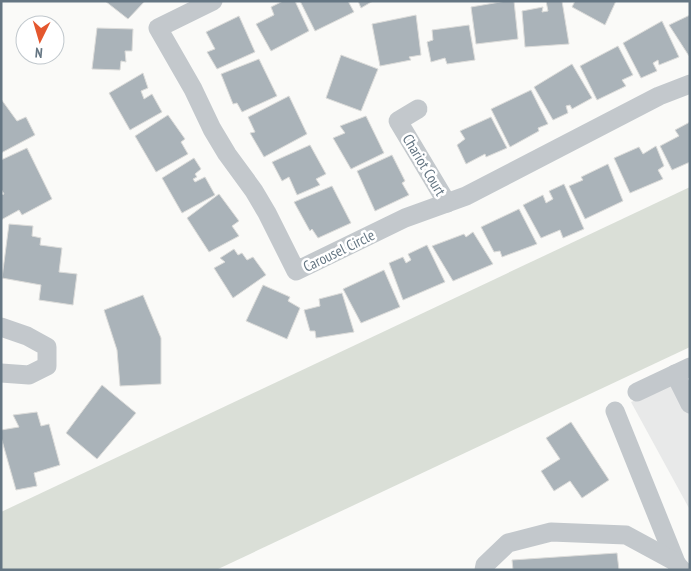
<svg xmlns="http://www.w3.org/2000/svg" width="691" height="571" viewBox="0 0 691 571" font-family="'PT Sans Narrow',sans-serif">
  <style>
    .built { fill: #e8e9e9 }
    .green { fill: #dadfd7 }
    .building { fill: #aab3b9; stroke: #dcdcda }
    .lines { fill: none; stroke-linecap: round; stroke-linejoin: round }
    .minor { stroke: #c3c8cc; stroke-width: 19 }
    .labels { text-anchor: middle; stroke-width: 5; stroke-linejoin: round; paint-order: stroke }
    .street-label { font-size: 15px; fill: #657683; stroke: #fff }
  </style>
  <rect width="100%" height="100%" fill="#fafaf8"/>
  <polygon class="built" points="690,375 690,510 631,402"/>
  <polygon class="green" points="690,187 690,347 216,570 1,570 1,512"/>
  <g class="building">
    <polygon points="105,1 145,1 128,19"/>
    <polygon points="283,1 295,1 309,31 271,51 256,24 274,15 271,7"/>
    <polygon points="300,1 348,1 354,12 315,31"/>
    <polygon points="358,1 373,1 361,8"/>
    <polygon points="506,1 514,1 518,39 476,44 471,7"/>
    <polygon points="546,1 562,1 569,44 525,47 522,11 543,7 542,12 548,11"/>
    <polygon points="575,1 616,1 605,25 572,7"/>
    <polygon points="416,15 421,55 409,57 411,60 380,66 372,24"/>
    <polygon points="690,15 690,56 689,56 669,25"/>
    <polygon points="239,16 255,52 217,69 207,52 215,49 206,32"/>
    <polygon points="662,21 679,57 659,65 658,60 653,63 657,71 641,78 623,43"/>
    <polygon points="469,25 475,60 447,64 445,58 431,62 427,42 433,40 432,30"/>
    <polygon points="97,28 133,29 132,51 125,51 126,62 121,61 120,70 92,69"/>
    <polygon points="618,46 633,75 622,80 626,86 597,100 580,66"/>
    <polygon points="341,55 378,69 361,111 326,98"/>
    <polygon points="259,59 277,96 242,112 237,103 233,104 221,74"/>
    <polygon points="572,64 592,98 572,109 570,105 566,106 568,113 553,120 534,87"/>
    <polygon points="143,73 148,88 141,91 144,99 152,94 162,112 130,130 109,93"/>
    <polygon points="531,90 548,124 538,128 539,131 510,147 491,109"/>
    <polygon points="289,96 307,134 264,157 250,133 255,132 248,117"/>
    <polygon points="1,99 17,121 26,117 35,135 1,153"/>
    <polygon points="168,115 185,139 181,142 188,154 156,172 135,136"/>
    <polygon points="366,116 384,153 351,169 333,138 345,133 340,126"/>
    <polygon points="491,117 507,148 486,157 485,154 466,164 457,145 465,139 460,131"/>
    <polygon points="690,122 690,162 672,170 660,146 679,136 675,130"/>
    <polygon points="310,145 326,174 316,179 320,185 297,195 289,177 282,181 272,162"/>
    <polygon points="656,146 664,166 658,170 663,179 630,193 614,158 639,147 643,154"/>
    <polygon points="27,148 52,199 22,215 19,210 1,220 1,195 4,194 1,189 1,160"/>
    <polygon points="392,155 405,181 402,183 409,195 375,211 357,171"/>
    <polygon points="194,158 201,169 195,174 197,177 193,179 195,182 205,177 215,195 182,213 162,178"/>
    <polygon points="608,164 623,201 585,219 569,186 583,180 581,177"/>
    <polygon points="564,184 584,229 563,238 560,230 541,238 523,205 543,195 546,203 553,199 549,191"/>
    <polygon points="332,186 351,223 318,238 312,229 310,231 294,202"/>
    <polygon points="219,194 239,221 232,226 239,236 209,252 187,218"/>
    <polygon points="519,209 537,244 502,257 500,251 494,252 481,227"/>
    <polygon points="9,224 33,226 32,236 41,238 40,245 62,248 59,272 77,274 73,305 39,300 41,285 2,278"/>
    <polygon points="473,232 493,264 453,281 432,246 464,234 466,237"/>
    <polygon points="427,245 445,282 403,300 389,263 403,257 406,263 411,260 408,254"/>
    <polygon points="234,249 238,255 242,253 247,260 253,257 266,275 233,298 214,268 225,262 220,258"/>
    <polygon points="384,270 400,307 361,323 343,289"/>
    <polygon points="263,285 290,297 288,301 300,308 287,339 246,321"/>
    <polygon points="342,293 354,332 316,338 315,331 310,331 304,310 320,306 319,299"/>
    <polygon points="143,295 161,338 161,384 120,386 117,350 104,310"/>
    <polygon points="102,385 136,413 97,459 66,433"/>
    <polygon points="37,412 41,426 49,424 60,465 34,473 37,486 16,490 1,437 1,430 19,427 13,415"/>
    <polygon points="571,422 609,480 582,498 570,481 554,491 541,471 560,459 546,438"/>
    <polygon points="617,553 619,570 513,570 512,560"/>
  </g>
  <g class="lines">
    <g class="minor">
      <polyline points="213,1 158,28 193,89 212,129 227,154 254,191 267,213 296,271 405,218 466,196 659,96 690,84"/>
      <polyline points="418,109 398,121 447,203"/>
      <polyline points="1,327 27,336 47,347 47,366 29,375 1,373"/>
      <polyline points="675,374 690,404"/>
      <polyline points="637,392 690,367"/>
      <polyline points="615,411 677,565"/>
      <polyline points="484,570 485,565 508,543 551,532 626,535 674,561 682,570"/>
    </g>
  </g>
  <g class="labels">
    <g class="street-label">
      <text transform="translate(424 165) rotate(59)" y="5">Chariot Court</text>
      <text transform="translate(339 251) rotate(-26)" y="5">Carousel Circle</text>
    </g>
  </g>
  <rect width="691" height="571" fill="none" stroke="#657683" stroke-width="5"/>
  <g transform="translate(40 40) rotate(185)"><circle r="24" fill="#ffffff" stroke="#c1c8cd"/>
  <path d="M0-4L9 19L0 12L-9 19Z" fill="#e4572e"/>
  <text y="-8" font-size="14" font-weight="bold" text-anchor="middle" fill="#657683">N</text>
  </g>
</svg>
